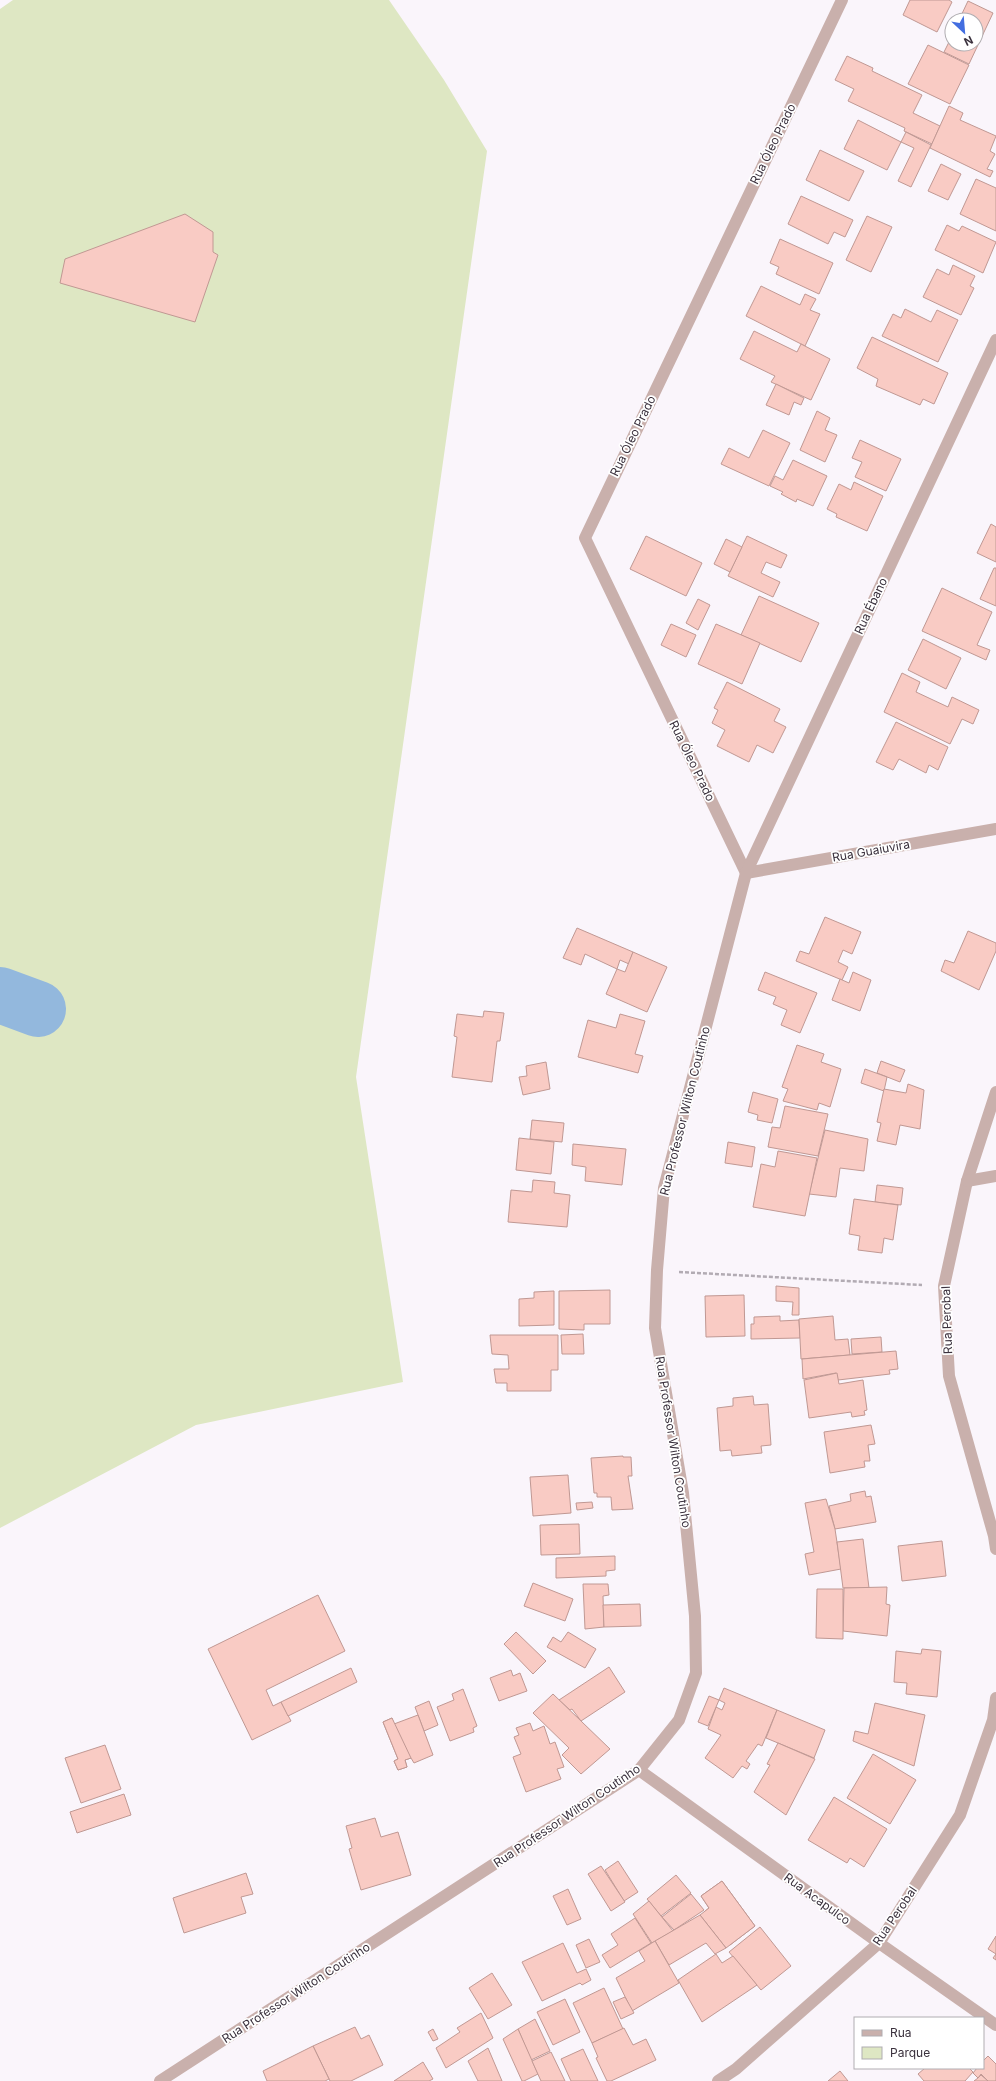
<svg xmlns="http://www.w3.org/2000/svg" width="996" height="2081" viewBox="0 0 996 2081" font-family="Inter,sans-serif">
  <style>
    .green { fill: #dee7c3 }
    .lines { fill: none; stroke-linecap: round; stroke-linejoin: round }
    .river { stroke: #93b8dd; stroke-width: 56 }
    .building { fill: #f9cbc4; stroke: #c09893 }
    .path { stroke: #b2abb3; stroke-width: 2.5; stroke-dasharray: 4 2; stroke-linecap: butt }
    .street { stroke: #c9b0ac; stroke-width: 12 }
    .labels { text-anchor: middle; stroke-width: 3.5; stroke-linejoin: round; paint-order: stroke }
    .street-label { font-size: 12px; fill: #3a313d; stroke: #fff }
  </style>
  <rect width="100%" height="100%" fill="#faf5fb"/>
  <polygon class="green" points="13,0 389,0 444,80 487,151 356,1077 403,1382 196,1425 0,1528 0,9"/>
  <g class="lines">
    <polyline class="river" points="0,995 38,1009"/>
  </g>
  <g class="building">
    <polygon points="910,0 949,0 952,2 937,32 903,15"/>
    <polygon points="968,1 993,13 969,64 944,52 952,36 952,44 976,44 976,20 959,20"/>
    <polygon points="928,45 969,65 950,104 908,84"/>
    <polygon points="847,56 873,68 872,71 922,95 913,113 940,126 932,144 904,131 905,128 848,101 854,89 835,80"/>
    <polygon points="949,106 963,113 960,120 996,136 990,151 995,154 987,169 993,171 990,177 930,148"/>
    <polygon points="858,120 901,142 887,170 844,149"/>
    <polygon points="906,132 931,145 911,187 898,181 914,148 901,142"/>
    <polygon points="820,150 864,171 849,201 806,180"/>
    <polygon points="941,164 961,174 948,200 928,191"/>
    <polygon points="976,179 996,188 996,231 960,214"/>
    <polygon points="801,196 853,220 845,237 834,232 828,244 788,224"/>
    <polygon points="185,214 213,232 213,252 218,255 195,322 60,283 65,259"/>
    <polygon points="867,216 892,227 871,272 846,260"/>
    <polygon points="947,225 959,231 962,226 996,242 983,273 935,250"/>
    <polygon points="780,239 833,263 819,294 776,274 779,267 770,263"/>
    <polygon points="953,265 975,276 970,286 974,288 961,315 923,297 937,269 949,275"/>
    <polygon points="761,286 800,305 805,294 816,299 810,310 820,314 805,346 746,316"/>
    <polygon points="905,309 931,322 937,310 958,320 938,362 882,336 893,314 901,318"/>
    <polygon points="754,331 797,352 801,344 830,359 811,400 771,382 775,376 740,359"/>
    <polygon points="872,337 948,373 934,404 923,399 920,405 876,386 878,379 857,368"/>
    <polygon points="776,384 804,398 801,405 794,402 789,415 766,405"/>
    <polygon points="817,411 830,418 825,430 837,435 825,462 800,450"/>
    <polygon points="763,430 790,443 769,486 721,464 729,448 749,458"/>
    <polygon points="860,440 901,459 886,491 855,477 862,462 852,458"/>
    <polygon points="793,460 827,476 813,506 797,499 796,502 781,494 783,492 770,486 775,476 783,480"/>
    <polygon points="854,482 883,496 867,531 836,517 837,514 827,509 839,484 851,490"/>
    <polygon points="991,524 996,527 996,562 977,553"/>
    <polygon points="646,536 702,563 686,596 630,569"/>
    <polygon points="747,536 787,555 781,568 766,562 761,573 780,582 773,597 728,576"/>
    <polygon points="726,539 742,547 730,572 714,564"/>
    <polygon points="994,568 996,568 996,606 980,599"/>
    <polygon points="942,588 992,612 977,645 990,650 986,660 922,631"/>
    <polygon points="759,596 819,623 801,662 741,635"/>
    <polygon points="698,599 710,605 698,630 686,623"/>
    <polygon points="671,624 696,635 686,657 661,645"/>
    <polygon points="716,624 760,643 742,684 698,664"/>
    <polygon points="923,639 961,658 946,689 908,670"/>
    <polygon points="902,673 920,682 916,692 948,707 952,697 979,710 973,724 962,719 950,744 884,712"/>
    <polygon points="727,682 780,709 774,721 786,727 773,753 757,745 749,762 717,746 725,730 712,723 718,710 714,708"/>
    <polygon points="896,722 948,747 938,770 929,765 926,773 899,759 893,770 876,762"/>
    <polygon points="825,917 861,932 852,954 843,950 838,962 848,967 842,980 796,961 800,951 809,954"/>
    <polygon points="577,928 633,952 629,964 620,960 617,969 585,954 581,965 563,958"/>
    <polygon points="968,931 996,943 996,951 979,990 941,971 945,960 954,963"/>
    <polygon points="633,952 667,967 647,1012 606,994 617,969 625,972"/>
    <polygon points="765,972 817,993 800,1033 781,1025 787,1010 773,1004 776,997 758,990"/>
    <polygon points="853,972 871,980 860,1011 832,1000 840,979 849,983"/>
    <polygon points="484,1011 504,1013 500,1041 497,1041 492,1082 452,1077 457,1037 454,1036 457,1014 483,1017"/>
    <polygon points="620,1014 645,1021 635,1054 643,1056 638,1073 578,1057 588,1020 616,1028"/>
    <polygon points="797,1045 824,1054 821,1062 841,1069 830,1107 819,1103 817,1110 783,1101 788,1089 782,1087"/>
    <polygon points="881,1061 905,1070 900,1082 877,1073"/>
    <polygon points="546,1062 550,1089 523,1095 519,1077 527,1076 526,1066"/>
    <polygon points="865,1069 887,1077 884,1091 861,1083"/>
    <polygon points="908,1084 924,1090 920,1129 900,1125 896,1145 877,1141 881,1123 877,1122 884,1089 906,1093"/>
    <polygon points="753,1092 778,1099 772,1123 757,1120 758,1115 748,1112"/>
    <polygon points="785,1106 828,1114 818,1156 768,1147 772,1127 780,1128"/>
    <polygon points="532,1120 564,1123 562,1142 530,1139"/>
    <polygon points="825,1130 868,1139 864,1171 840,1168 836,1197 809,1194"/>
    <polygon points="519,1138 554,1142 551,1174 516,1170"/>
    <polygon points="728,1142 755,1147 752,1167 725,1163"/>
    <polygon points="573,1144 626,1149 622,1185 585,1181 586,1167 572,1165"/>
    <polygon points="778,1151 817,1158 805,1216 753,1207 761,1164 775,1167"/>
    <polygon points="533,1180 555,1182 554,1193 570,1195 567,1227 508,1222 511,1190 532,1192"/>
    <polygon points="877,1185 903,1188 901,1205 875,1202"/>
    <polygon points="854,1199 898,1205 893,1240 884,1238 882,1253 858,1250 860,1236 849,1234"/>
    <polygon points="776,1286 799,1288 799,1315 792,1315 793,1302 776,1301"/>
    <polygon points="610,1290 610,1324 584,1324 584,1330 559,1329 559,1291"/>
    <polygon points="554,1291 554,1325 519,1326 519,1299 534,1298 534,1292"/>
    <polygon points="744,1295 745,1336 706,1337 705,1296"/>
    <polygon points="780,1316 780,1321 799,1320 800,1338 751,1339 751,1324 754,1324 754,1317"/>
    <polygon points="833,1316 835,1340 848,1339 850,1355 801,1359 799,1319"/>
    <polygon points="583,1334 584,1354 562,1354 561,1335"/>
    <polygon points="490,1335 558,1335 558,1370 551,1370 551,1391 507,1391 507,1383 496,1383 494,1369 509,1369 508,1355 492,1354"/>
    <polygon points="881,1337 882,1352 852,1354 851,1339"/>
    <polygon points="896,1351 898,1369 889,1370 890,1374 838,1380 836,1373 803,1379 802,1359"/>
    <polygon points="837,1373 839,1384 863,1380 867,1410 864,1411 865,1415 852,1417 851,1412 809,1418 804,1380"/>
    <polygon points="753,1396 754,1405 768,1404 771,1445 761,1446 762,1453 732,1456 731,1450 720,1451 717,1408 733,1406 733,1398"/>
    <polygon points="871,1425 875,1444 868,1445 870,1461 864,1461 865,1467 830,1473 824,1432"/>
    <polygon points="623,1456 623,1457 631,1457 632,1476 628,1476 633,1509 612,1510 611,1497 597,1497 597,1493 594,1493 591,1458"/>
    <polygon points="568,1475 571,1513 533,1516 530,1477"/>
    <polygon points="865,1491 866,1497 871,1496 876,1522 835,1529 829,1506 851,1501 850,1494"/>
    <polygon points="826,1499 835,1529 841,1569 809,1575 805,1554 814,1552 805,1503"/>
    <polygon points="592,1502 593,1508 577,1510 576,1503"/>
    <polygon points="579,1524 580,1554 541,1555 540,1525"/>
    <polygon points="863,1539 869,1588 843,1588 837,1542"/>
    <polygon points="942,1541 946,1576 902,1581 898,1546"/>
    <polygon points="615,1556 615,1570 606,1571 606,1576 556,1578 556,1558"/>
    <polygon points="533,1583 573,1599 565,1621 524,1606"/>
    <polygon points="583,1584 608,1584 609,1595 603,1596 604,1627 585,1629"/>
    <polygon points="887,1587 886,1604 890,1605 887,1636 843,1631 844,1588"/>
    <polygon points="817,1589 843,1589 843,1639 816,1638"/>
    <polygon points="318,1595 345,1651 266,1690 273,1706 281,1702 291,1721 252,1740 208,1649"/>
    <polygon points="640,1604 641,1626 604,1627 603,1605"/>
    <polygon points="516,1632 546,1661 533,1674 504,1644"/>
    <polygon points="568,1632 596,1649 585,1668 547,1647 553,1637 561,1642"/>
    <polygon points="922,1649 941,1651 937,1697 906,1694 907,1683 894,1682 896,1651 921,1654"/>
    <polygon points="609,1667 625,1692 581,1721 572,1709 570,1710 559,1700"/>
    <polygon points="351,1668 357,1682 288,1716 281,1702"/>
    <polygon points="511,1670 513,1676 520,1673 527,1691 499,1701 490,1678"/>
    <polygon points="724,1688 777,1710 762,1746 758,1744 746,1761 750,1764 747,1769 742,1766 733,1778 705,1758 721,1735 708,1729 716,1707 722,1710 725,1703 719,1700"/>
    <polygon points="463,1689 477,1726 473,1728 474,1732 450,1741 437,1707 454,1700 452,1694"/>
    <polygon points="553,1694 610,1749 581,1774 562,1755 569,1748 533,1713"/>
    <polygon points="709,1696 719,1700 708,1726 698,1722"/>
    <polygon points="429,1701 438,1725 424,1731 415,1707"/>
    <polygon points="875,1703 925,1715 914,1766 853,1741 855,1731 868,1734"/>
    <polygon points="777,1710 825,1730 814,1758 766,1738"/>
    <polygon points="418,1715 433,1755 414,1763 411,1758 405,1760 407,1767 398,1770 394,1761 398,1759 383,1722 392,1718 394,1724"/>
    <polygon points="392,1718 411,1758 405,1760 407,1767 398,1770 394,1761 398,1759 383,1722"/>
    <polygon points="530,1723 533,1731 544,1726 550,1744 555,1742 564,1767 557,1769 561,1779 526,1792 513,1757 521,1754 514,1737 519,1735 516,1728"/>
    <polygon points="778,1743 815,1759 786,1815 754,1792 770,1765 767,1764"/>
    <polygon points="105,1745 121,1789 81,1803 65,1758"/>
    <polygon points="873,1754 916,1780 890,1824 847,1798"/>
    <polygon points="124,1794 131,1815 77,1833 70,1812"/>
    <polygon points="834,1797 887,1829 864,1867 850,1858 847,1863 808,1840"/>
    <polygon points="375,1818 381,1837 398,1832 411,1875 361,1890 349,1849 352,1848 346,1826"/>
    <polygon points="618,1861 638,1892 624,1901 605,1870"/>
    <polygon points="601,1866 625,1902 611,1911 588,1874"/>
    <polygon points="246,1873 253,1894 241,1897 246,1913 184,1933 173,1898"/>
    <polygon points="676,1875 691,1893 661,1916 647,1899"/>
    <polygon points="722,1881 755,1926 730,1945 704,1912 709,1908 701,1896"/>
    <polygon points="722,1881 755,1926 726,1948 700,1915 709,1908 701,1896"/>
    <polygon points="568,1889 581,1919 567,1925 553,1896"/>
    <polygon points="691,1894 704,1910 674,1930 662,1917"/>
    <polygon points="649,1901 673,1931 652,1943 633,1914"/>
    <polygon points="700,1915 726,1948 715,1954 706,1943 669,1965 655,1941"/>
    <polygon points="635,1918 651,1943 610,1968 602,1955 618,1945 611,1934"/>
    <polygon points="760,1927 791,1966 761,1990 729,1952"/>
    <polygon points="996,1936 996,1960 993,1958 996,1954 988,1949"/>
    <polygon points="589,1939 600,1962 586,1968 576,1945"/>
    <polygon points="655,1941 679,1983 632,2011 616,1978 645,1961 639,1951"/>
    <polygon points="563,1943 577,1973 586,1969 591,1980 582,1985 580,1983 542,2001 522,1962"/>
    <polygon points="716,1954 722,1963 733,1956 757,1985 702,2022 678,1980"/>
    <polygon points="492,1973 512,2005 488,2019 469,1988"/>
    <polygon points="604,1988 623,2029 592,2043 573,2003"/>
    <polygon points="625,1997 634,2013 621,2019 613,2002"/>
    <polygon points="565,1999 580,2032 553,2045 537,2012"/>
    <polygon points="481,2013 493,2038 446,2068 436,2048 460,2032 457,2028"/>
    <polygon points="535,2019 550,2051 531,2060 518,2029"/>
    <polygon points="355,2027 361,2039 369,2035 383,2065 351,2081 330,2081 313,2046"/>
    <polygon points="624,2028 633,2045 646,2039 656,2060 611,2081 607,2081 596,2058 598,2057 592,2043"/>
    <polygon points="433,2029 438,2039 433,2041 428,2032"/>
    <polygon points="518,2029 538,2074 524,2081 522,2081 503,2039"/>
    <polygon points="313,2046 329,2079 325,2081 267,2081 263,2071"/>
    <polygon points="488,2048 502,2081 478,2081 468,2061"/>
    <polygon points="583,2049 598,2081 571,2081 561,2059"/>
    <polygon points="551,2052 565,2081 541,2081 532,2061"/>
    <polygon points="988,2056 996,2064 996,2081 988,2081 981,2074 978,2078 973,2073 977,2068 983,2068 983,2061"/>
    <polygon points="423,2062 433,2079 429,2081 394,2081"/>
    <polygon points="925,2068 969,2068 973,2072 965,2081 924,2081 918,2074"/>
    <polygon points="840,2071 848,2081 828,2081"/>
    <polygon points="981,2075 988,2081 974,2081 978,2078"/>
  </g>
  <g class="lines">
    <polyline class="path" points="679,1272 922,1285"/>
    <g class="street">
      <polyline points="746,873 585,538 842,0"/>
      <polyline points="746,873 996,829"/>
      <polyline points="996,1092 967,1181 944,1286 949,1376 994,1536 996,1549"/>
      <polyline points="967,1181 996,1176"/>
      <polyline points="639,1770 879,1943 996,2025"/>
      <polyline points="160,2081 639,1770 679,1720 696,1673 695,1616 683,1493 655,1328 657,1270 664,1188 746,873 996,340"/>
      <polyline points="718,2081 736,2069 879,1943 960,1815 993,1720 996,1698"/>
    </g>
  </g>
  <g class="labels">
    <g class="street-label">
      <text transform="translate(773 144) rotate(-64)" y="4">Rua Óleo Prado</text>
      <text transform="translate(633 436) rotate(-64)" y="4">Rua Óleo Prado</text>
      <text transform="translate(871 606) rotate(-65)" y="4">Rua Ébano</text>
      <text transform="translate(692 761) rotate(64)" y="4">Rua Óleo Prado</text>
      <text transform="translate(871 851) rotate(-10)" y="4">Rua Guaiuvira</text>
      <text transform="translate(685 1111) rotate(-76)" y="4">Rua Professor Wilton Coutinho</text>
      <text transform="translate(947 1320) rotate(-92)" y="4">Rua Perobal</text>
      <text transform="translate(673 1442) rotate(81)" y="4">Rua Professor Wilton Coutinho</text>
      <text transform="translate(567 1816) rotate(-34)" y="4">Rua Professor Wilton Coutinho</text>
      <text transform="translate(817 1899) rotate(36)" y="4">Rua Acapulco</text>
      <text transform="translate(895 1916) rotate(-56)" y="4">Rua Perobal</text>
      <text transform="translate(296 1993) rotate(-33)" y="4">Rua Professor Wilton Coutinho</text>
    </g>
  </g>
  <rect x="854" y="2017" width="130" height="52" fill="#ffffff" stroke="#b0adb1"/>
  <rect x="862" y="2030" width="20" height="6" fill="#c9b0ac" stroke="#b0adb1"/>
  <text x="890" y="2037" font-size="12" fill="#3a313d">Rua</text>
  <rect x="862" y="2047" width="20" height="12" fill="#dee7c3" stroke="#b0adb1"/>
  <text x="890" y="2057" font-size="12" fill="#3a313d">Parque</text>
  <g transform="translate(964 32) rotate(154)"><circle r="19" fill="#ffffff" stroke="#b0adb1"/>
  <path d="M0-3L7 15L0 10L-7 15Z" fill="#436ee0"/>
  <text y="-6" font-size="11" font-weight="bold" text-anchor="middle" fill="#3a313d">N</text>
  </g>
</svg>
